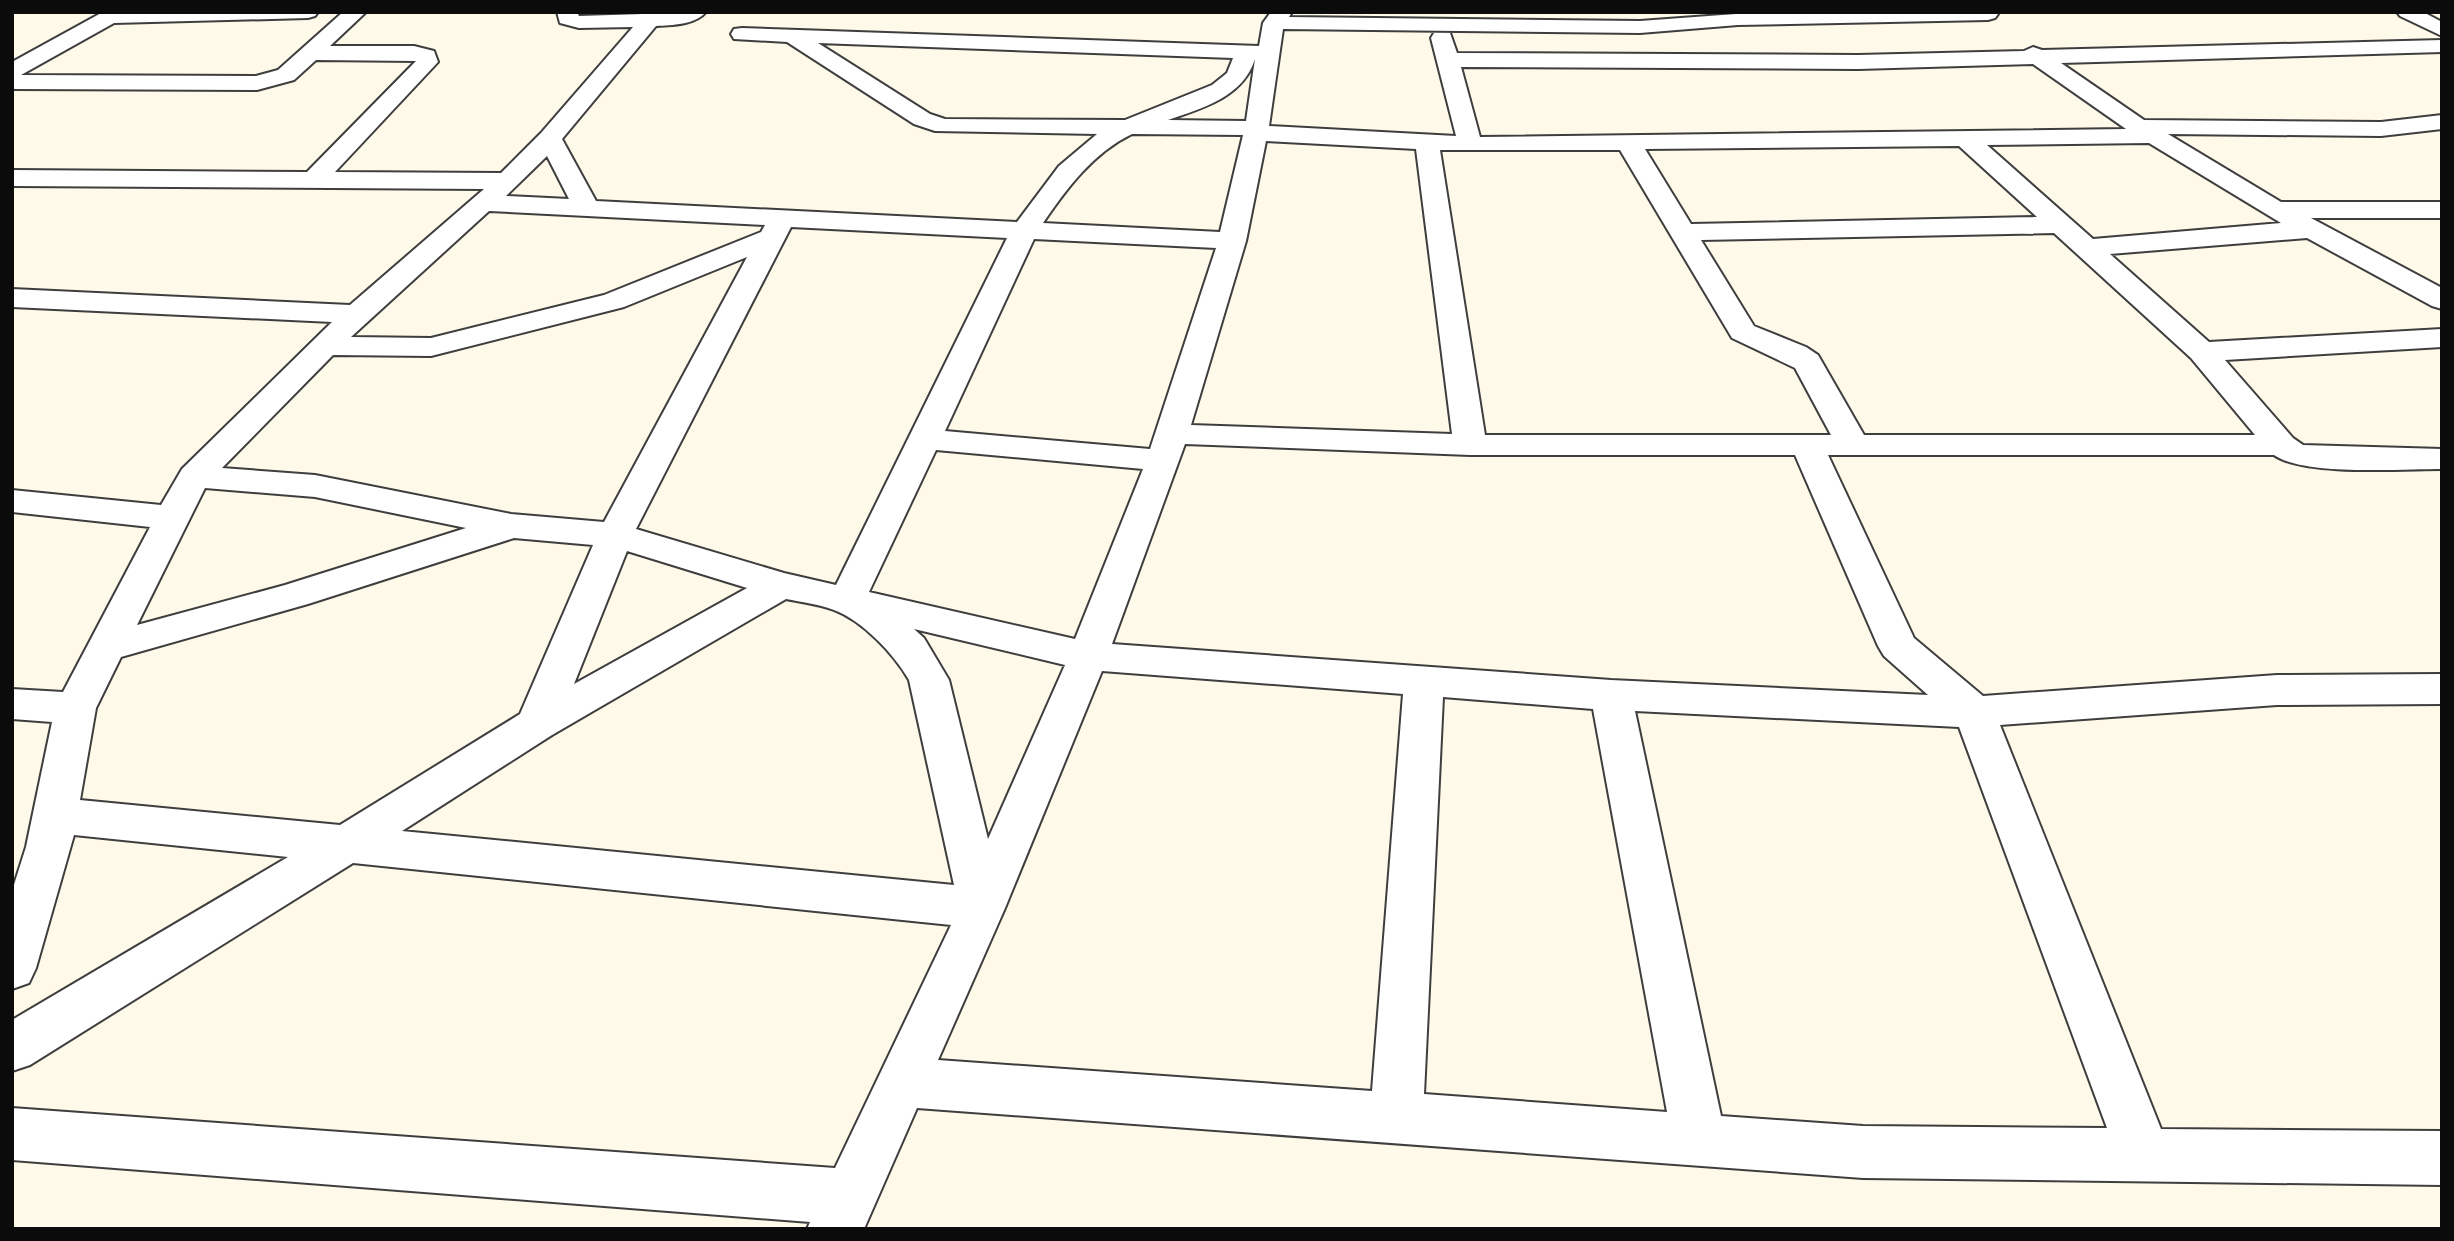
<svg xmlns="http://www.w3.org/2000/svg" width="2454" height="1241" viewBox="0 0 2454 1241" font-family="'Times New Roman',serif">
  <style>
    .lines { fill: none; stroke-linecap: round; stroke-linejoin: round }
    .street-casing { stroke: #3e3e3e; stroke-width: 4 }
    .street { fill: #fff; fill-rule: evenodd }
  </style>
  <rect width="100%" height="100%" fill="#fff9e9"/>
  <g class="lines">
    <g class="street-casing">
      <g id="street">
        <path d="M103 12H318L315 16 308 18 114 23 21 75 256 76 278 70 343 12H366L330 46H414L434 51 438 62 335 172 501 173 541 133 633 27 579 28 560 23 557 12H577L579 16 706 12C695 25 672 25 656 26L562 139 596 201 1017 222 1059 166 1097 134 935 131 914 124 787 42 734 39 731 34 734 29 742 28 1259 46 1263 23 1271 12H1292L1289 17 1640 21 1763 12 1998 14 1995 18 1988 20 1738 25 1640 33 1283 29 1269 126 1456 136 1431 38 1434 33H1450L1457 53 1858 55 2024 51 2033 47 2042 50 2442 40V52L2061 63 2144 120 2381 122 2442 115V129L2381 136 2168 134 2281 202H2442V218H2311L2442 288V309L2432 306 2307 238 2110 254 2209 342 2442 329V347L2225 360 2293 438 2303 445 2442 449V469C2402 469 2304 476 2274 455H1828L1914 638 1983 696 2277 675 2442 674V704L2277 705 2000 725 2161 1129 2442 1131V1185L1863 1178 917 1108 864 1229H807L810 1222 12 1160V1108L835 1168 951 925 353 863 30 1065 12 1071V1020L288 857 74 835 36 968 29 983 12 989V891L26 847 52 722 12 719V689L63 692 150 527 12 512V490L161 505 182 469 332 322 12 307V289L350 305 484 189 12 186V170L307 172 416 61 316 60 294 80 257 90 12 89V62ZM818 43 1233 58 1227 73 1212 85 1125 120 945 119 930 114ZM1255 59 1246 121 1168 120C1203 108 1243 97 1255 59ZM2033 64 2126 129 1480 137 1461 67 1858 69ZM1132 134 1243 135 1220 232 1043 223C1067 188 1093 153 1132 134ZM1266 141 1416 149 1452 434 1191 425 1246 241ZM2149 143 2281 223 2093 239 1987 145ZM1959 146 2037 217 1691 224 1645 149ZM1440 150H1620L1732 338 1795 368 1831 435H1485ZM547 156 569 199 506 196ZM489 211 765 225 761 232 604 295 431 338 351 337ZM791 227 1007 238 836 585 784 573 636 529ZM2054 233 2191 358 2255 435H1864L1818 355 1806 347 1754 326 1701 240ZM1034 239 1216 248 1150 449 945 431ZM747 257 604 522 511 514 315 475 222 468 333 355 431 356 624 307ZM1185 444 1470 455H1795L1878 646 1884 656 1928 695 1611 680 1112 644ZM936 450 1143 469 1075 639 869 592ZM205 488 315 497 466 528 285 585 137 625ZM514 538 593 545 520 714 340 825 80 800 96 708 121 657 308 604ZM627 551 747 588 574 684ZM786 599C801 602 819 604 834 610 863 621 894 654 909 680L954 885 402 831 552 735ZM914 629 1065 665 988 839 949 680 924 638ZM1102 671 1403 694 1372 1091 938 1060 1005 908ZM1443 697 1593 709 1667 1112 1424 1094ZM1635 711 1959 727 2107 1128 1863 1126 1721 1116Z"/>
        <polygon points="2397,12 2423,12 2442,22 2442,36 2400,16"/>
      </g>
    </g>
    <use href="#street" class="street"/>
  </g>
  <rect width="2454" height="1241" fill="none" stroke="#0b0b0b" stroke-width="28"/>
</svg>
